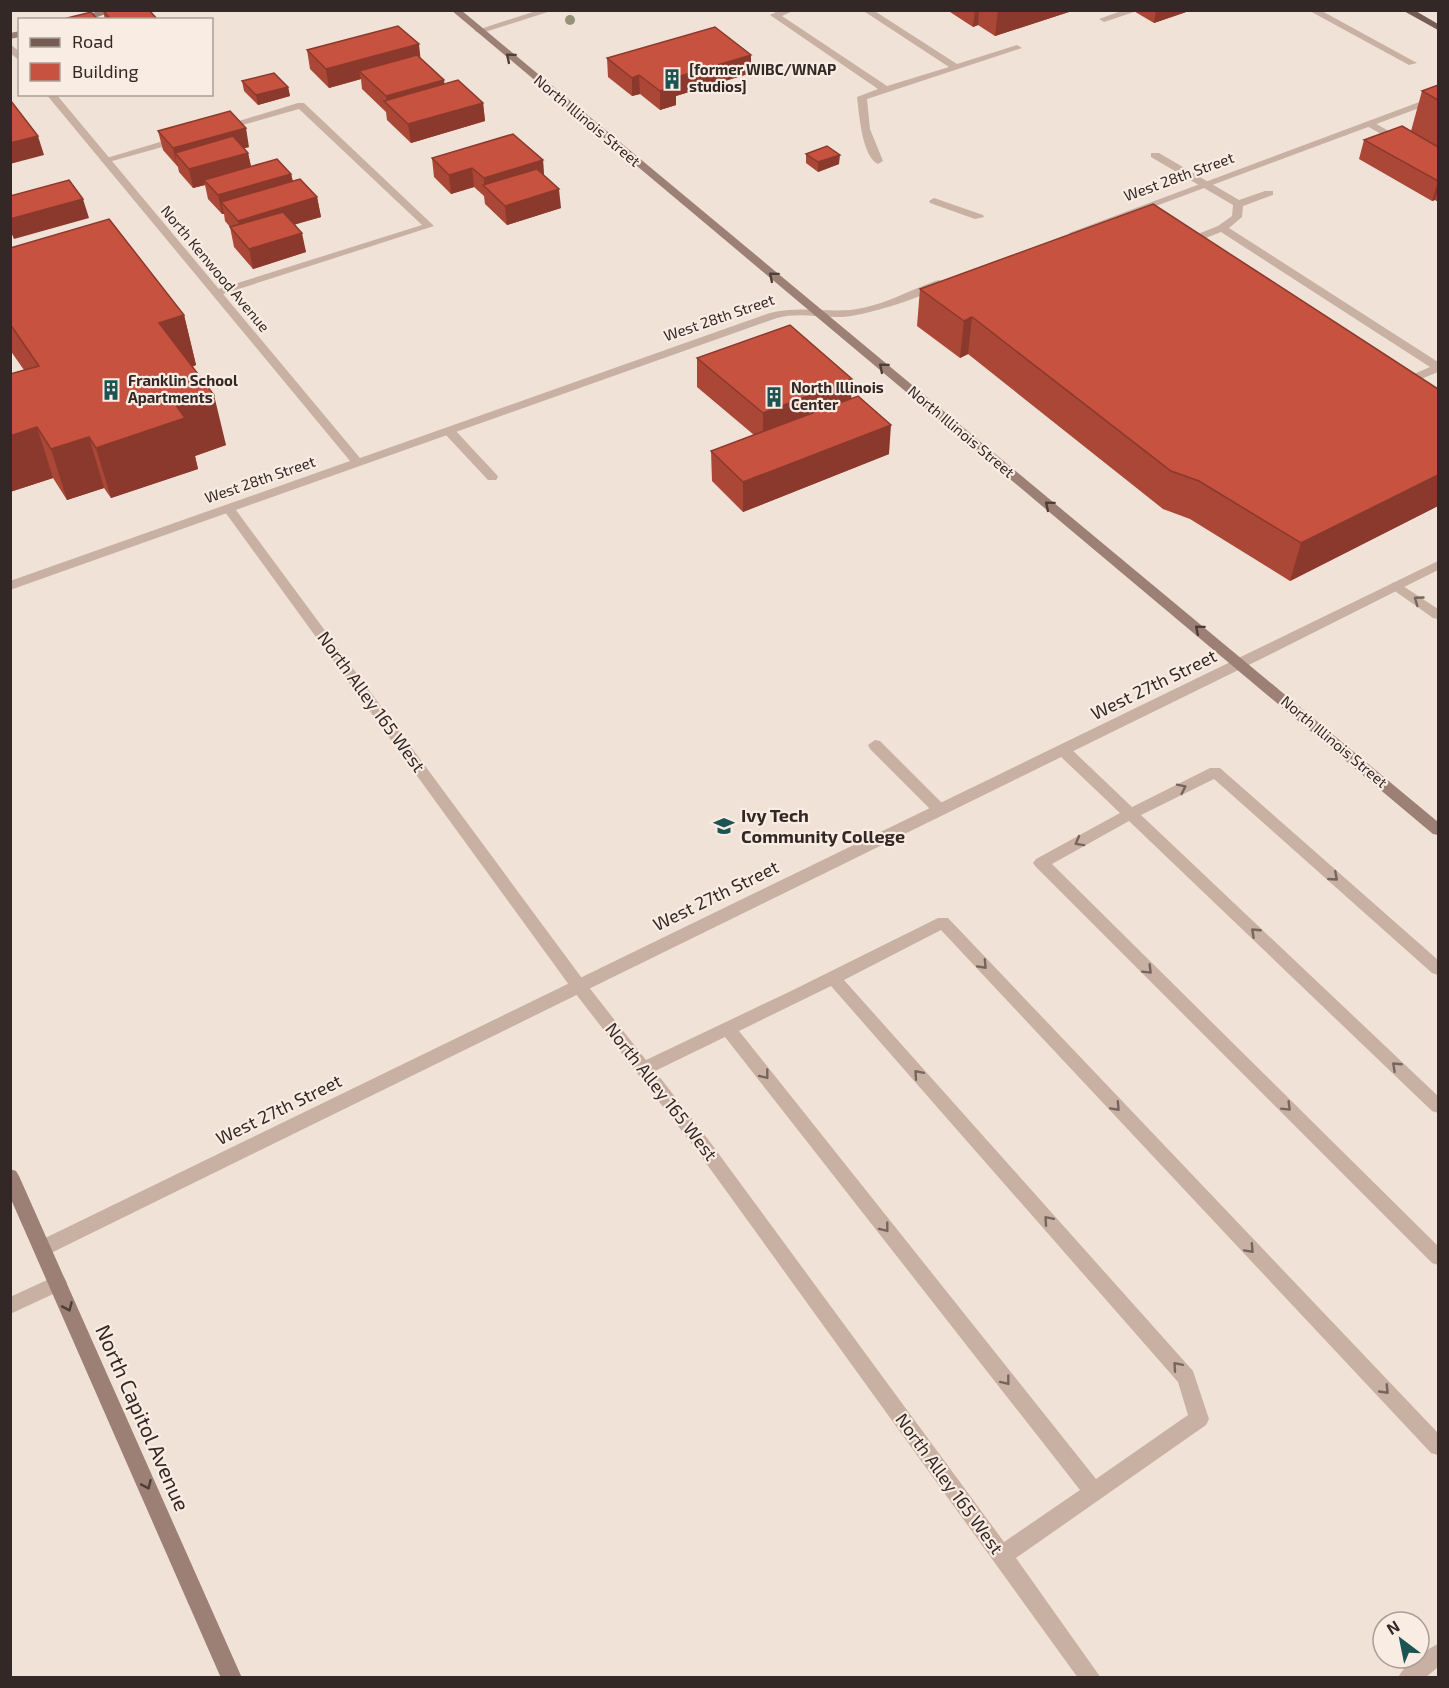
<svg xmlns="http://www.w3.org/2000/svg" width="1449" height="1688" viewBox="0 0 1449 1688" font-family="'Exo 2',sans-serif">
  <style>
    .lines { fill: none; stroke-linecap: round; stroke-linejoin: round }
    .lane { fill: #c8b0a3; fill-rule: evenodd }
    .street { fill: #c8b0a3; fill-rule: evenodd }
    .secondary { fill: #9c7f75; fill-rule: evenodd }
    .primary { fill: #755d56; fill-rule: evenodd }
    .tree { fill: #949277 }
    .wall { fill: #aa4736 }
    .shaded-wall { fill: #8b392c }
    .building { fill: #c6523f; stroke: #8b392c; stroke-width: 1.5 }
    .oneway { stroke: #4d3e39 }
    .oneway2 { stroke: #76655e }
    .labels { text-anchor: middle; stroke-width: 4.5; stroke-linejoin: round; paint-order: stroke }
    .far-poi-label { font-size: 15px; font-weight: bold; fill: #332825; stroke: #f9ece3; text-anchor: start }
    .far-street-label { font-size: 15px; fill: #332825; stroke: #f9ece3 }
    .street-label { font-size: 18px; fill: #332825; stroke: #f9ece3 }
    .poi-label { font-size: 18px; font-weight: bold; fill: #332825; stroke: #f9ece3; text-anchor: start }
    .near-street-label { font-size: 21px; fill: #332825; stroke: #f9ece3 }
  </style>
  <rect width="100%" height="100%" fill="#f1e2d7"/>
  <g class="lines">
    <g class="lane">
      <polygon points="539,10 554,10 482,33 474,31"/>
      <path d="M780 10H795L782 16 887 86 949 67 862 10H873L957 64 1017 45 1022 48 867 99 870 129 883 161 878 164C862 157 859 113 857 97L878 89 770 15Z"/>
      <polygon points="1124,10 1137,11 1104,22 1099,19"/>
      <polygon points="1308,10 1320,10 1417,63 1409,65"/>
      <polygon points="298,103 304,103 434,226 220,295 212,295 212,291 422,225 299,109 221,131 216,128"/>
      <polygon points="1367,122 1373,122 1406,141 1397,143 1367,126"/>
      <polygon points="180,136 185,139 184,141 105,163 100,160"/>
      <polygon points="1151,153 1159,153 1239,200 1265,191 1273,191 1273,195 1243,206 1242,217 1229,228 1438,362 1438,372 1406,385 1398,385 1398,381 1430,367 1221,232 1188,245 1180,245 1180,241 1218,226 1232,216 1233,205 1151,157"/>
      <polygon points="934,198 983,215 984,217 975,219 930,203 929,201"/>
      <polygon points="449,427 453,428 496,474 498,477 496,480 488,480 445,434 443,431"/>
      <path d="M229 505 233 506 584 981 646 1060 791 991 938 918H948L1438 1433V1455L1431 1453 941 930 844 980 1193 1371 1209 1419 1206 1425 1016 1558 1101 1678H1078L698 1152 572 989 225 512 223 509 225 506ZM831 986 1178 1382 1188 1415 1096 1479 739 1031ZM725 1037 1080 1490 1004 1542 710 1142 655 1071Z"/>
      <polygon points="1397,582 1438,609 1438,619 1433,618 1392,589 1390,586 1392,583"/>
      <polygon points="875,740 880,741 945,806 947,810 945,814 935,814 870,749 868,745"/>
      <polygon points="1063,745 1068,746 1132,807 1210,768 1220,768 1438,960 1438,975 1432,973 1214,779 1141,815 1438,1096 1438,1113 1432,1111 1129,821 1052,864 1438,1246 1438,1265 1432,1263 1036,867 1033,863 1036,859 1120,813 1058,754 1056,750 1058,746"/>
      <polygon points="58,1275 64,1277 67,1283 64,1289 10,1314 10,1297"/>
    </g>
    <g class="street">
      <polygon points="10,44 20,52 20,61 10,53"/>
      <path d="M46 94H56L360 458 770 313C797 306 823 312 850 310 880 307 908 291 935 281L939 280 945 283C930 296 864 316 843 317 821 318 799 312 777 318L10 590V581L350 461Z"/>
      <polygon points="1438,95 1438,101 1078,235 1074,236 1069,233"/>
      <polygon points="1438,561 1438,570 1269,655 49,1254 43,1256 37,1254 34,1248 37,1242"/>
      <path d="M1438 1644V1667L1425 1678H1398C1402 1667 1428 1648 1438 1644Z"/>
    </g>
    <g class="secondary">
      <polygon points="101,10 117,10 89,20 73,20"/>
      <polygon points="451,10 461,10 1438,822 1438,835 1433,834"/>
      <polygon points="20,31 20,37 10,39 10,33"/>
      <polygon points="10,1169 16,1171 19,1176 242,1678 221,1678 10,1197"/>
    </g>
    <polygon class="primary" points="1402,10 1414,10 1438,24 1438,30"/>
  </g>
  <circle class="tree" cx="570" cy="20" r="5"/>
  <g class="wall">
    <polygon points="103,10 158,20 105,20"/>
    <polygon points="947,10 1075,10 995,36 978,25 973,27"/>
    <polygon points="1132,10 1192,10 1154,23"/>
    <polygon points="307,50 421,59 445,84 483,103 485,121 411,143 387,120 386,112 362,89 361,79 329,88 310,69"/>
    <polygon points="607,58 751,73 676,96 676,105 660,110 640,94 632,96 608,77"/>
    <polygon points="242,81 288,87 290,96 258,105 244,91"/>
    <polygon points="1438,85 1438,202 1435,200 1432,201 1359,159 1364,140 1411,131 1422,91"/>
    <polygon points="158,131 249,147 244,148 248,153 251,166 291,174 293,181 317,197 321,217 295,224 306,252 253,269 234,247 230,227 225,221 224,214 222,214 208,199 205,185 193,188 179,172 178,167 163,150"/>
    <polygon points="806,154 839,164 818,172 806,163"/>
    <polygon points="432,158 543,160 544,175 561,208 507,225 485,204 484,196 474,187 451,194 434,177"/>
    <polygon points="10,248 184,315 196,365 192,367 226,445 195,456 198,469 111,498 104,488 67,500 53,478 10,492 10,374 24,370 10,350"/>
    <polygon points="920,289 1438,389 1438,506 1290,581 1190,519 1163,509 968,354 960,358 917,326"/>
    <polygon points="697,358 851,399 889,454 743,512 712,481 711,451 754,435 697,387"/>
  </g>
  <g class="shaded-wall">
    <polygon points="975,10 979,10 978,25 973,27"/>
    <polygon points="998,10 1075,10 995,36"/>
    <polygon points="1156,10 1192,10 1154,23"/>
    <polygon points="419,44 421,63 359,71 361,79 329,88 326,69"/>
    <polygon points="751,55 751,73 676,96 676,105 660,110 660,91 667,80"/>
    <polygon points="639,75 640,94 632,96 632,78"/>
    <polygon points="444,80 446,98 387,104 386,96"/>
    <polygon points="288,87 290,96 258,105 256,95"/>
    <polygon points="483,103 485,121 411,143 408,124"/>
    <polygon points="246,128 249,147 185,165 175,153 177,167 173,148"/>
    <polygon points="38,136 44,155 10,164 10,143"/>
    <polygon points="248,153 252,172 204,180 205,185 193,188 189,169"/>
    <polygon points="840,155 839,164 818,172 818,162"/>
    <polygon points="543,160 544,180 484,186 484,178"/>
    <polygon points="472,168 474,187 451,194 449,175"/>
    <polygon points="291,174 295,193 221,202 224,214 222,214 218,195"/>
    <polygon points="1438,182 1438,189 1435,200 1432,201"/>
    <polygon points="559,189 561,208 507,225 505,206"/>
    <polygon points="317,197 321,217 242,240 238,221"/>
    <polygon points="83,199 89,218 14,239 10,230 10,219"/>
    <polygon points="302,233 306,252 253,269 249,249"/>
    <polygon points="184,315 196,365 172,373 159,323"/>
    <polygon points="972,317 968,354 960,358 964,321"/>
    <polygon points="852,379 851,408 763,443 763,413"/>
    <polygon points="214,395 226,445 195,456 198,469 111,498 96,448 177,407"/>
    <polygon points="891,425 889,454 743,512 743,482"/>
    <polygon points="37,427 53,478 10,492 10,436"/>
    <polygon points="89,437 104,488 67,500 51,449"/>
    <polygon points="1438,475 1438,506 1290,581 1301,543"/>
  </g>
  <g class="building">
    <polygon points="103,10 149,10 158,20 111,20"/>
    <polygon points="91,12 98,20 59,20"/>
    <polygon points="398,26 419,44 326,69 307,50"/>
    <polygon points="715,27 751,55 667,80 676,86 660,91 639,75 632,78 607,58"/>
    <polygon points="417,55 444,80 386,96 359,71"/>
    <polygon points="274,73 288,87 256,95 242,81"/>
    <polygon points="458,80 483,103 408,124 384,101"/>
    <polygon points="1438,85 1438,100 1422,91"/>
    <polygon points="10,101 11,101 38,136 10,143"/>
    <polygon points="230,111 246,128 173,148 158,131"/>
    <polygon points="1402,126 1438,147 1438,181 1364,140"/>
    <polygon points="513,134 543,160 484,178 472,168 449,175 432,158"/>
    <polygon points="233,136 248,153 189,169 175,153"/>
    <polygon points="827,146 840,155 818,162 806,154"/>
    <polygon points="277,159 291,174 218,195 204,180"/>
    <polygon points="537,169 559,189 505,206 483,185"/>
    <polygon points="300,179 317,197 238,221 221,202"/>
    <polygon points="69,180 83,199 10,219 10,196"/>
    <polygon points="1153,204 1438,389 1438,475 1301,543 1199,481 1171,471 972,317 964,321 920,289"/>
    <polygon points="283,212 302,233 249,249 230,227"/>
    <polygon points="109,219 184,315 159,323 214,395 177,407 185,418 96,448 89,437 51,449 37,427 10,436 10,374 39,366 10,324 10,248"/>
    <polygon points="790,325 852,379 763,413 697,358"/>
    <polygon points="858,396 891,425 743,482 711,451"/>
  </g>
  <defs><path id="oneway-chevron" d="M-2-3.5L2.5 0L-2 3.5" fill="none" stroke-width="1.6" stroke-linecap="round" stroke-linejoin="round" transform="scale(1.5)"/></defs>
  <g class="oneway">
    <use href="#oneway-chevron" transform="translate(510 57) rotate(-140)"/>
    <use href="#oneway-chevron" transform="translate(773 276) rotate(-140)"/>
    <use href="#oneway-chevron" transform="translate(883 367) rotate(-140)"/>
    <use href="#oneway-chevron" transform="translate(1049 505) rotate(-140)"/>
    <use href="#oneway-chevron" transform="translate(1199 629) rotate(-140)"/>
    <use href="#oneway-chevron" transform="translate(68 1307) rotate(66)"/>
    <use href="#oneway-chevron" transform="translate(147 1485) rotate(66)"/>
  </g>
  <g class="oneway2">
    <use href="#oneway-chevron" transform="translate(1418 600) rotate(-144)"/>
    <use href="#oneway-chevron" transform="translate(1182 788) rotate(-26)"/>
    <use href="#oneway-chevron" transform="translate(1079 842) rotate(151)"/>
    <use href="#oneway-chevron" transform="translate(1334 877) rotate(41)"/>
    <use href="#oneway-chevron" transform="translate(1255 932) rotate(-137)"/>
    <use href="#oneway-chevron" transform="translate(983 965) rotate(47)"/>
    <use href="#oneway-chevron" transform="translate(1148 970) rotate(45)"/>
    <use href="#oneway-chevron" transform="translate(1396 1066) rotate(-137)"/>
    <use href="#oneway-chevron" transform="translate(918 1074) rotate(-131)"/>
    <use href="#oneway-chevron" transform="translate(765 1075) rotate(52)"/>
    <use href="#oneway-chevron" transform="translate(1116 1107) rotate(47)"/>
    <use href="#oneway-chevron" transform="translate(1287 1107) rotate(45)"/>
    <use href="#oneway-chevron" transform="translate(1048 1220) rotate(-131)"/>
    <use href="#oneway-chevron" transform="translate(885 1228) rotate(52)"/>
    <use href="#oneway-chevron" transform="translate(1250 1249) rotate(47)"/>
    <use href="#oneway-chevron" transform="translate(1177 1366) rotate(-131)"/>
    <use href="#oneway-chevron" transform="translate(1006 1381) rotate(52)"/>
    <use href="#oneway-chevron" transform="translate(1385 1390) rotate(46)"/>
  </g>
  <defs>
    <g id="building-bare" transform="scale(1.62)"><path d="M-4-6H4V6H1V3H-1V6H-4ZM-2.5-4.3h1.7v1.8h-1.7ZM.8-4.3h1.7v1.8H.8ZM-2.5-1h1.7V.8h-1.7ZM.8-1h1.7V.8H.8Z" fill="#1b5452" stroke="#f9ece3" stroke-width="2.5" paint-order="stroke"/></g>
    <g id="university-bare" transform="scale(1.62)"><path d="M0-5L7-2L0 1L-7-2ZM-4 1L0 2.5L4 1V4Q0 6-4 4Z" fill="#1b5452" stroke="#f9ece3" stroke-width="2.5" paint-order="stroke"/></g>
  </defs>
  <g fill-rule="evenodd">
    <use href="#building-bare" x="672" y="79"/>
    <use href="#building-bare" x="111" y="390"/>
    <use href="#building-bare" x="774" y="397"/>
    <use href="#university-bare" x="724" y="826"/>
  </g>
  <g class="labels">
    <g class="far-poi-label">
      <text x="689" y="75">[former WIBC/WNAP<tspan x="689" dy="17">studios]</tspan></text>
      <text x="128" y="386">Franklin School<tspan x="128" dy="17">Apartments</tspan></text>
      <text x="791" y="393">North Illinois<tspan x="791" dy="17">Center</tspan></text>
    </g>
    <g class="far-street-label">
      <text transform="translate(587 121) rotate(40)" y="5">North Illinois Street</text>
      <text transform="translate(1179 177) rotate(-20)" y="5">West 28th Street</text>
      <text transform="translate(215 269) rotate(50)" y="5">North Kenwood Avenue</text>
      <text transform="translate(719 318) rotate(-19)" y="5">West 28th Street</text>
      <text transform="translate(961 432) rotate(40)" y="5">North Illinois Street</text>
      <text transform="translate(260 480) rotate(-19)" y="5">West 28th Street</text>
      <text transform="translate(1334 742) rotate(40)" y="5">North Illinois Street</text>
    </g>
    <g class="street-label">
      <text transform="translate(1154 685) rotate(-26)" y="6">West 27th Street</text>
      <text transform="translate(371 702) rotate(54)" y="6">North Alley 165 West</text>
      <text transform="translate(716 896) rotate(-26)" y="6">West 27th Street</text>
      <text transform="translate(661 1092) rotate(52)" y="6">North Alley 165 West</text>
      <text transform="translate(279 1110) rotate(-26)" y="6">West 27th Street</text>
      <text transform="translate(949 1484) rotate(54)" y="6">North Alley 165 West</text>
    </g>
    <g class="poi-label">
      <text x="741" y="822">Ivy Tech<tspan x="741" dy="21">Community College</tspan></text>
    </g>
    <g class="near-street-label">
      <text transform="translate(142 1418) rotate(66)" y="7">North Capitol Avenue</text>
    </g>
  </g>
  <rect width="1449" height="1688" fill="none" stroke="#332825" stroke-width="24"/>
  <rect x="18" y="18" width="195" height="78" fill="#f9ece3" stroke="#aa9e97" stroke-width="1.5"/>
  <rect x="30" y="38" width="30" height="9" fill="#755d56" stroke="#aa9e97" stroke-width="1.5"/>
  <text x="72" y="48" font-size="18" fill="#332825">Road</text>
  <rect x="30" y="63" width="30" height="18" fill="#c6523f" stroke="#aa9e97" stroke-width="1.5"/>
  <text x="72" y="78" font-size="18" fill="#332825">Building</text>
  <g transform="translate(1401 1640) rotate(328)"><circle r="28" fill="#f9ece3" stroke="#aa9e97" stroke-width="1.5"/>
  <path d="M0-4.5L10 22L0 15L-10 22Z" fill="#1b5452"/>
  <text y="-9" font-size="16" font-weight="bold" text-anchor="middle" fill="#332825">N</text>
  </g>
</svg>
